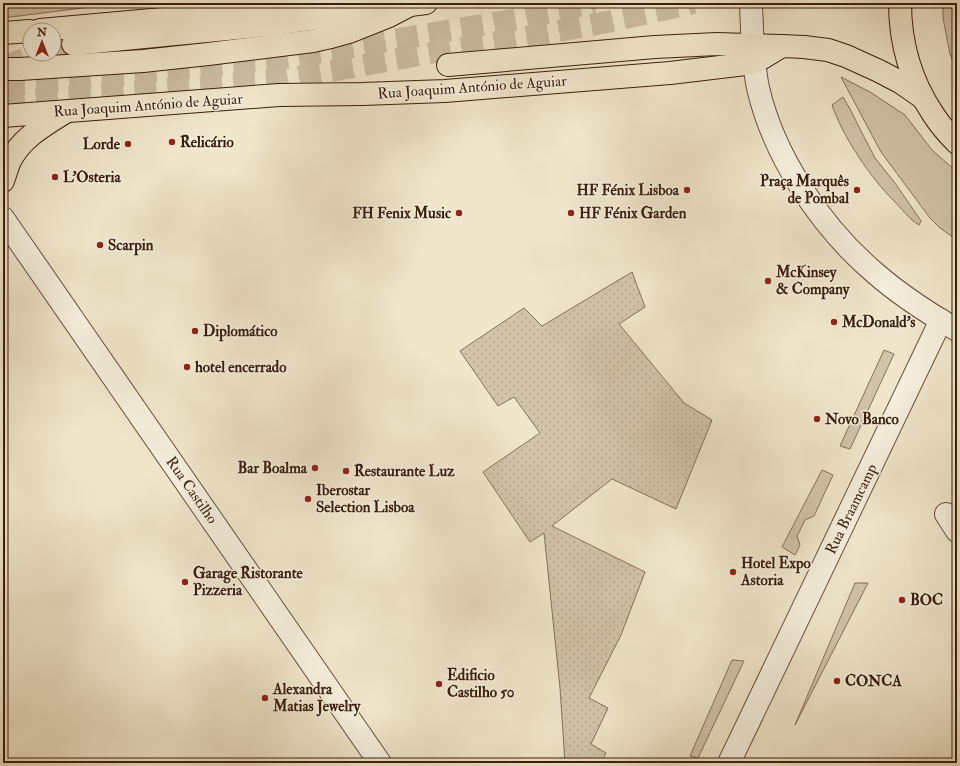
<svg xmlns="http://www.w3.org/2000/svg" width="960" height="766" viewBox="0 0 960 766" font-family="'IM FELL Double Pica',serif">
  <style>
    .grass { fill: #d1c4ab; stroke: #85715c }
    .park { fill: url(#park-tufts); stroke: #85715c }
    .garden { fill: url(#garden-dots); stroke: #85715c }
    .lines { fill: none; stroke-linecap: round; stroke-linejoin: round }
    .highway-tunnel { stroke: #cbbea5; stroke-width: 22; stroke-dasharray: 22 11; stroke-linecap: butt }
    .minor-casing { stroke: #67503c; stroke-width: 24 }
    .major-casing { stroke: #391e0d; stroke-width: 24 }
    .highway-casing { stroke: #391e0d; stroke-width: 24 }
    .minor { stroke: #f5efdd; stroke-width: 22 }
    .major { stroke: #f0e6cb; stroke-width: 22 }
    .highway { stroke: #f0e6cb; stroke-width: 22 }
    .poi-dot { fill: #8f2418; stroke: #f5efdd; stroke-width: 1.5 }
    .labels { text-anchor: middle; stroke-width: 3; stroke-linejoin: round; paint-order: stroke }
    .street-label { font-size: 15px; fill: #391e0d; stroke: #f5efdd }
    .poi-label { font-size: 15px; font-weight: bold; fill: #391e0d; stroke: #f5efdd; text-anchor: start }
  </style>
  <defs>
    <pattern id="park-tufts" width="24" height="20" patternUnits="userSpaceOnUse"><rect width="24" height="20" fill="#d1c4ab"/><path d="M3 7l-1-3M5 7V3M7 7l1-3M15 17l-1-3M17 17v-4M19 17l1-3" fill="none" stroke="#b4a892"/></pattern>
    <pattern id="garden-dots" width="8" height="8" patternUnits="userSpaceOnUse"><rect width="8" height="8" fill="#d1c4ab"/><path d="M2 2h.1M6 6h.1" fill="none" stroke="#b4a892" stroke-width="1.8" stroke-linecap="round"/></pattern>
  </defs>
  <rect width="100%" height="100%" fill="#f0e6cb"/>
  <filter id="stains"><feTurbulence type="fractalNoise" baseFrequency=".005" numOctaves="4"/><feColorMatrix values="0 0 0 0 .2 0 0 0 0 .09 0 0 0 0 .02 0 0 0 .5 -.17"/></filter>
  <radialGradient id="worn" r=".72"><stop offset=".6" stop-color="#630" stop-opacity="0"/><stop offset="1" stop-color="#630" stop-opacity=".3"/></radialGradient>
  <g class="grass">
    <polygon points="943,3 957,3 957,71 950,54 943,18"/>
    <polygon points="841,77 870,92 905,115 932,150 957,172 957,240 940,228 930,218 881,152"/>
    <path d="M843 97 850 109 863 135 875 158 895 183 921 221 919 225C909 219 902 209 894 201 870 177 843 137 832 105Z"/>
    <polygon points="884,350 894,354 850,449 840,446"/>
    <polygon points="822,470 833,475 814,516 805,520 797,536 800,545 795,555 782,547"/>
    <polygon points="855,583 868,583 795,725"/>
    <polygon points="732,660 744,661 698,758 690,756"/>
  </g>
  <polygon class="park" points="3,3 122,3 3,18"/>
  <polygon class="garden" points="632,272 645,307 619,324 684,403 712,420 676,509 612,479 552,526 645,572 621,635 589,698 608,708 591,744 606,753 601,763 565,763 560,688 544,533 530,542 483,472 540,433 514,397 498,406 460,351 524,308 542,326"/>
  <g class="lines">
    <g class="highway-tunnel">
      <polyline points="54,50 73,44"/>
      <polyline points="3,66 40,54"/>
      <polyline points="3,85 49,82 287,58 524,18 594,3"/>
      <polyline points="3,102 287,79 419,55 504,41 607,22 694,3"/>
    </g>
    <g class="minor-casing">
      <g id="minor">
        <path d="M751 3C751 12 752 21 752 30 753 50 754 69 758 88 774 157 821 227 875 273 900 295 928 313 957 330"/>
        <polyline points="3,218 380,763"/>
        <polyline points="946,514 957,531"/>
        <polyline points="729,763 941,320"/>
      </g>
    </g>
    <g class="major-casing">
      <g id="major">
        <path d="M900 3C900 43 911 81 933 114 940 125 948 134 957 143"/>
        <polyline points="40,30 185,17 305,4 366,5"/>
        <polyline points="3,33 30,31"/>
        <polyline points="3,69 20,69 143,61 208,54 313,41 331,37 349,32 389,16 410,5 426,3"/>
        <polyline points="3,116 279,95 362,94 445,91 670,73 754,63 782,46 804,47 828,50 846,56 879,71 900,82 923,98"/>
        <path d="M3 181C5 175 7 169 9 163 20 139 43 126 64 113"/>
      </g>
    </g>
    <g class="highway-casing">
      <g id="highway">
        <polyline points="73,44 267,25 410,5"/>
        <polyline points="448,65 655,47 717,44 782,46"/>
      </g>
    </g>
    <use href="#minor" class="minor"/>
    <use href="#major" class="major"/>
    <use href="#highway" class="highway"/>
  </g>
  <g class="poi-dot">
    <circle cx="172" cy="142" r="4"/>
    <circle cx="128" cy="144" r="4"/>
    <circle cx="55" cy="177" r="4"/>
    <circle cx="687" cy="190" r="4"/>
    <circle cx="857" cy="190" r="4"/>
    <circle cx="459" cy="213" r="4"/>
    <circle cx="571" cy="213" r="4"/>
    <circle cx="100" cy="245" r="4"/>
    <circle cx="768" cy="281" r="4"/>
    <circle cx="834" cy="322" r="4"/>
    <circle cx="195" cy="331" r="4"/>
    <circle cx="187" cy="367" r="4"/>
    <circle cx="817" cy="419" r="4"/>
    <circle cx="315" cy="468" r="4"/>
    <circle cx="346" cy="471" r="4"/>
    <circle cx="308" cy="499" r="4"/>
    <circle cx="733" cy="572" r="4"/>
    <circle cx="185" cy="582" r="4"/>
    <circle cx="902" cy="600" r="4"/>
    <circle cx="837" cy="681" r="4"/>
    <circle cx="439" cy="684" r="4"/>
    <circle cx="265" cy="698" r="4"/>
  </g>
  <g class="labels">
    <g class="street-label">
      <text transform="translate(472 87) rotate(-4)" y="5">Rua Joaquim António de Aguiar</text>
      <text transform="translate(148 105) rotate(-4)" y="5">Rua Joaquim António de Aguiar</text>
      <text transform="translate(192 490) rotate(55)" y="5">Rua Castilho</text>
      <text transform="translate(851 509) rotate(-64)" y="5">Rua Braamcamp</text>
    </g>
    <g class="poi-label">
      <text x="180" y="147">Relicário</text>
      <text x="120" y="149" text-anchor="end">Lorde</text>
      <text x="63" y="182">L'Osteria</text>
      <text x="849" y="186" text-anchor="end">Praça Marquês<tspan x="849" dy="17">de Pombal</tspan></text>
      <text x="679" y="195" text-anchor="end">HF Fénix Lisboa</text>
      <text x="451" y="218" text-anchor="end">FH Fenix Music</text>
      <text x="579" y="218">HF Fénix Garden</text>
      <text x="108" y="250">Scarpin</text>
      <text x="776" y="277">McKinsey<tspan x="776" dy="17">&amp; Company</tspan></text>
      <text x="842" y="327">McDonald's</text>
      <text x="203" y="336">Diplomático</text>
      <text x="195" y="372">hotel encerrado</text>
      <text x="825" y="424">Novo Banco</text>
      <text x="307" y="473" text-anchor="end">Bar Boalma</text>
      <text x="354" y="476">Restaurante Luz</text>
      <text x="316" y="495">Iberostar<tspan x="316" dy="17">Selection Lisboa</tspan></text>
      <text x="741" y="568">Hotel Expo<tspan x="741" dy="17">Astoria</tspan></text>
      <text x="193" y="578">Garage Ristorante<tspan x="193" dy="17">Pizzeria</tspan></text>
      <text x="910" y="605">BOC</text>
      <text x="447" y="680">Edificio<tspan x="447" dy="17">Castilho 50</tspan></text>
      <text x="845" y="686">CONCA</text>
      <text x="273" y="694">Alexandra<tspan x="273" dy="17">Matias Jewelry</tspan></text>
    </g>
  </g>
  <rect width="960" height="766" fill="none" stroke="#f0e6cb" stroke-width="16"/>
  <rect x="4" y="4" width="952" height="758" fill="none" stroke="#391e0d" stroke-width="2"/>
  <rect x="8" y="8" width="944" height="750" fill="none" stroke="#391e0d"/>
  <g transform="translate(42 42)"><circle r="19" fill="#f5efdd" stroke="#aa9b8a"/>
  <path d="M0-3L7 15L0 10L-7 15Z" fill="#8f2418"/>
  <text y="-6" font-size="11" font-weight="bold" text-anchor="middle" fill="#391e0d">N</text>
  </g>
  <rect width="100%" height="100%" filter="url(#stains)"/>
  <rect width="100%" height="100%" fill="url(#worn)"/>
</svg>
